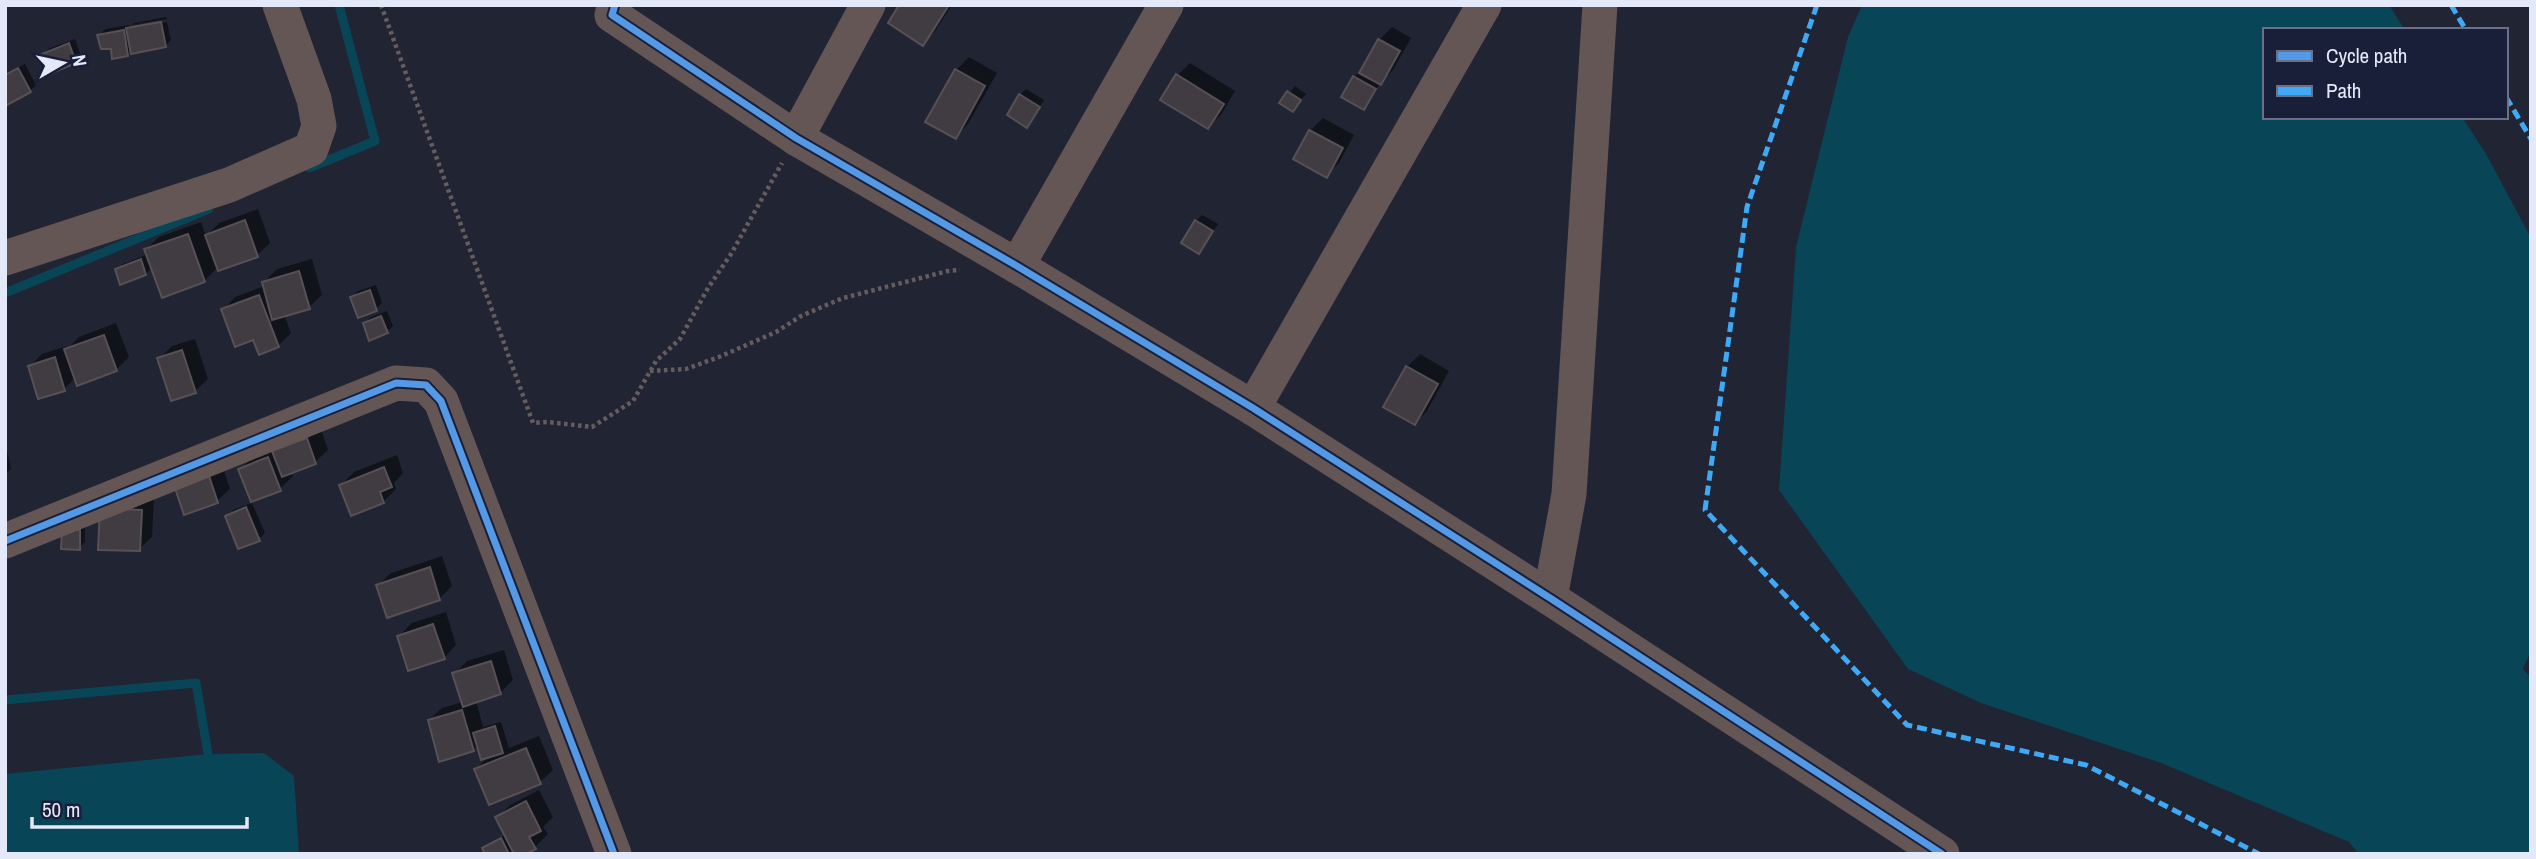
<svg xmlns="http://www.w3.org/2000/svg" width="2536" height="859" viewBox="0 0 2536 859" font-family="'Archivo Narrow',sans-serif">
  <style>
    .water { fill: #084557 }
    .shadow { fill: #0007 }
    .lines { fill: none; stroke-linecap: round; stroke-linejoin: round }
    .stream { stroke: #084557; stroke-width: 9 }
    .building { fill: #413b42; stroke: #575156; stroke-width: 2 }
    .path { stroke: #645c5d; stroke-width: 4.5; stroke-dasharray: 3.5 3.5; stroke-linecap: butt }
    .street { stroke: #645655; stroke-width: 35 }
    .quiet { stroke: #3fa9f5; stroke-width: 5; stroke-dasharray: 10 5; stroke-linecap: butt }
    .cycleway-casing { stroke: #1a1f39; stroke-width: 11 }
    .cycleway { stroke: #5399e6; stroke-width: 7 }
  </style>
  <rect width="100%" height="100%" fill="#212432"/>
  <g class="water">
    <polygon points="1862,5 2389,5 2405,30 2265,30 2265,117 2462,117 2485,152 2531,238 2531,651 2523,669 2531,678 2531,854 2359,854 2349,842 2161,763 1981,703 1908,669 1779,490 1796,247 1848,37"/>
    <polygon points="264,753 294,776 299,854 5,854 5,774 208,754"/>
  </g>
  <g class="shadow">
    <polygon points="901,5 952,5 935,31 923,43"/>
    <polygon points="166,17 167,19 132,25 132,29 167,22 171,40 165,46 132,50 127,54 112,47 99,35 105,29 129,25 130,27 134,23"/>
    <polygon points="1392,27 1411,38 1393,70 1380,83 1364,108 1343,96 1354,77 1360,71 1362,72 1379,40"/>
    <polygon points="75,39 81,56 75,62 44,54 50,48"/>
    <polygon points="969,57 997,73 968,124 956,137 956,70"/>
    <polygon points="1190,63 1235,91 1221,115 1208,127 1178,75"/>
    <polygon points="25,64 36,85 30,91 5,104 5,74"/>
    <polygon points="1295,86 1306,94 1292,110 1282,103"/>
    <polygon points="1026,89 1044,100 1027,125 1020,95"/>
    <polygon points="1323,118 1354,135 1339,163 1326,175 1310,131"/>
    <polygon points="258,209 270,243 257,255 218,267 204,281 152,267 146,274 121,283 117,270 123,264 148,254 146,249 159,237 201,222 206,236 219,223"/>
    <polygon points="1202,215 1218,224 1199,252 1196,221"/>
    <polygon points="312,259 322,295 309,307 284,315 291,333 278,346 254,338 223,310 235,297 265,286 264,282 277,269"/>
    <polygon points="376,285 382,303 376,309 352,297 358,291"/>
    <polygon points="387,311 393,326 387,332 365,323 371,317"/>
    <polygon points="116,323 129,357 116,370 76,377 64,389 30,366 42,354 67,346 68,348 79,337"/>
    <polygon points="195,339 208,379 195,391 159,359 172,346"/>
    <polygon points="1420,354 1449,371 1427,411 1415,423 1407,367"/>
    <polygon points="320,426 328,450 315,462 291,472 293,476 280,489 240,470 253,457"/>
    <polygon points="5,442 11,469 5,474"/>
    <polygon points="397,455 403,473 394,483 396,489 383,502 341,485 354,472"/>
    <polygon points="222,464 230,489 217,501 190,476"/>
    <polygon points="154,498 152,537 139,549 101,509"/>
    <polygon points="252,503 265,533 259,539 227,516 233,510"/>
    <polygon points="85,525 85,542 79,548 64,530"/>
    <polygon points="442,556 452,586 439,599 378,585 391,573"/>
    <polygon points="446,612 456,645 444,658 399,636 412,623"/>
    <polygon points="504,650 513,680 500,693 476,701 483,727 501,722 509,748 539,736 553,770 540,782 476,769 490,755 479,745 473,750 429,720 442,708 463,702 454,674 467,661"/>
    <polygon points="539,790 553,817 543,827 548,834 535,847 522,854 487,854 484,849 506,834 497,818 510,805"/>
  </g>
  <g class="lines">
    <g class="stream">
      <polyline points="309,168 375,141 339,5"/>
      <polyline points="5,293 209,209"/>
      <polyline points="5,700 196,683 208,754"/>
    </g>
  </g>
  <g class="building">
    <polygon points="899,5 949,5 923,46 888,23"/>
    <polygon points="161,22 166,47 131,54 126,28"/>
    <polygon points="124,30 128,56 112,59 111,49 101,49 97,35"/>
    <polygon points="1378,39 1400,51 1381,85 1359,73"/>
    <polygon points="69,43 76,63 50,74 42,54"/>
    <polygon points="18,68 31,92 5,106 5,75"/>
    <polygon points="955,69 985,86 956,139 925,122"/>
    <polygon points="1176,74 1224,104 1208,129 1160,100"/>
    <polygon points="1353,76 1376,89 1364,110 1341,97"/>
    <polygon points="1287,91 1301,100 1293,112 1279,103"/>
    <polygon points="1019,94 1040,107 1027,128 1007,115"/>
    <polygon points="1309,130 1343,148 1327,178 1293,159"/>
    <polygon points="245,220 258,257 218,271 205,235"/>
    <polygon points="1195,220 1213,231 1199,254 1181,243"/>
    <polygon points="188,234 205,282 162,298 144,249"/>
    <polygon points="141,259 146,275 120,285 115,269"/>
    <polygon points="299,271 310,309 272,320 262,282"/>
    <polygon points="370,290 377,311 358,318 350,297"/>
    <polygon points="259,295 279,347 259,355 253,340 235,347 221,309"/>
    <polygon points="381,316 388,333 369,341 363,323"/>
    <polygon points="104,335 117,371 77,386 64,349"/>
    <polygon points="182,350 196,393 171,401 157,358"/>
    <polygon points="55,357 65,391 38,399 28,366"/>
    <polygon points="1406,366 1438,384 1415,425 1383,407"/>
    <polygon points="307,438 316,464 282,477 272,451"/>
    <polygon points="268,457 281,491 251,502 238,469"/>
    <polygon points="384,467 392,487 380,492 384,503 351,516 339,485"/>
    <polygon points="209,476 218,503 184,515 175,488"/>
    <polygon points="246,507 260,541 238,549 225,516"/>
    <polygon points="100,508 142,510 140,551 98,550"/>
    <polygon points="62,530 80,530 80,550 61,549"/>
    <polygon points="430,567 440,600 387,618 376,585"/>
    <polygon points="433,624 445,659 408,671 397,636"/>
    <polygon points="491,661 501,694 463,707 452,673"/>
    <polygon points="462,710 474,751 439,762 428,720"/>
    <polygon points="495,726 503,753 481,760 473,733"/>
    <polygon points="526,748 541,784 489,805 474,769"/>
    <polygon points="526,801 541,831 529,837 536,849 526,854 514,854 495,817"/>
    <polygon points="501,838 509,854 485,854 482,848"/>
  </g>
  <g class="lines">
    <g class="path">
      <polyline points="381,5 533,423 548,422 592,427 633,401 656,361 680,339 708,288 731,254 782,163"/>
      <polyline points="650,371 686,369 719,357 776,332 801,316 843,298 948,271 960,270"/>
    </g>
    <g class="street">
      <polyline points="615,5 612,15 796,138 1017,266 1253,408 1550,598 1942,854"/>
      <polyline points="796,138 868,5"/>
      <polyline points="5,258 229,185 311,149 319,126 314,99 280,5"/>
      <polyline points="1017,266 1166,5"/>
      <polyline points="1253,408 1484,5"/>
      <polyline points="5,541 396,383 426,385 441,401 614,854"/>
      <polyline points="1550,598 1569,494 1600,5"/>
    </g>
    <g class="quiet">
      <polyline points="1817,5 1747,207 1705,510 1907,725 2086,765 2259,854"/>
      <polyline points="2451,5 2466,30"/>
      <polyline points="2506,97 2531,139"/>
    </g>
    <g class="cycleway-casing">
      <g id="cycleway">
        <polyline points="615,5 612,15 796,138 1017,266 1253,408 1550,598 1942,854"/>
        <polyline points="5,541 396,383 426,385 441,401 614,854"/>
      </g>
    </g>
    <use href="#cycleway" class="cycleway"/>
  </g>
  <rect width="2536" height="859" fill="none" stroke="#e4e9fa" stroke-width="14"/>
  <rect x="2263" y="28" width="245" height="91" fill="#1a1f39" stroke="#6b7086" stroke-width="2"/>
  <rect x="2277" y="51" width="35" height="10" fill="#5399e6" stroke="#6b7086" stroke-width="2"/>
  <text x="2326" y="63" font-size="21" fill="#e4e9fa">Cycle path</text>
  <rect x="2277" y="86" width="35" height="10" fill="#3fa9f5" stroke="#6b7086" stroke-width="2"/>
  <text x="2326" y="98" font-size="21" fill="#e4e9fa">Path</text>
  <g transform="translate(63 63) rotate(81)" stroke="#1a1f39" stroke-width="5" paint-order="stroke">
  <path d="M0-5L12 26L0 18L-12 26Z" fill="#e4e9fa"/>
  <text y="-10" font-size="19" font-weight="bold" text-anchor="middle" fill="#e4e9fa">N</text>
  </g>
  <path d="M32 817v10h215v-10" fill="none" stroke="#e4e9fa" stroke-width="3.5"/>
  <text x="42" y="817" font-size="21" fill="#e4e9fa" stroke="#1a1f39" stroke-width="5" paint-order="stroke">50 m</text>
</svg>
